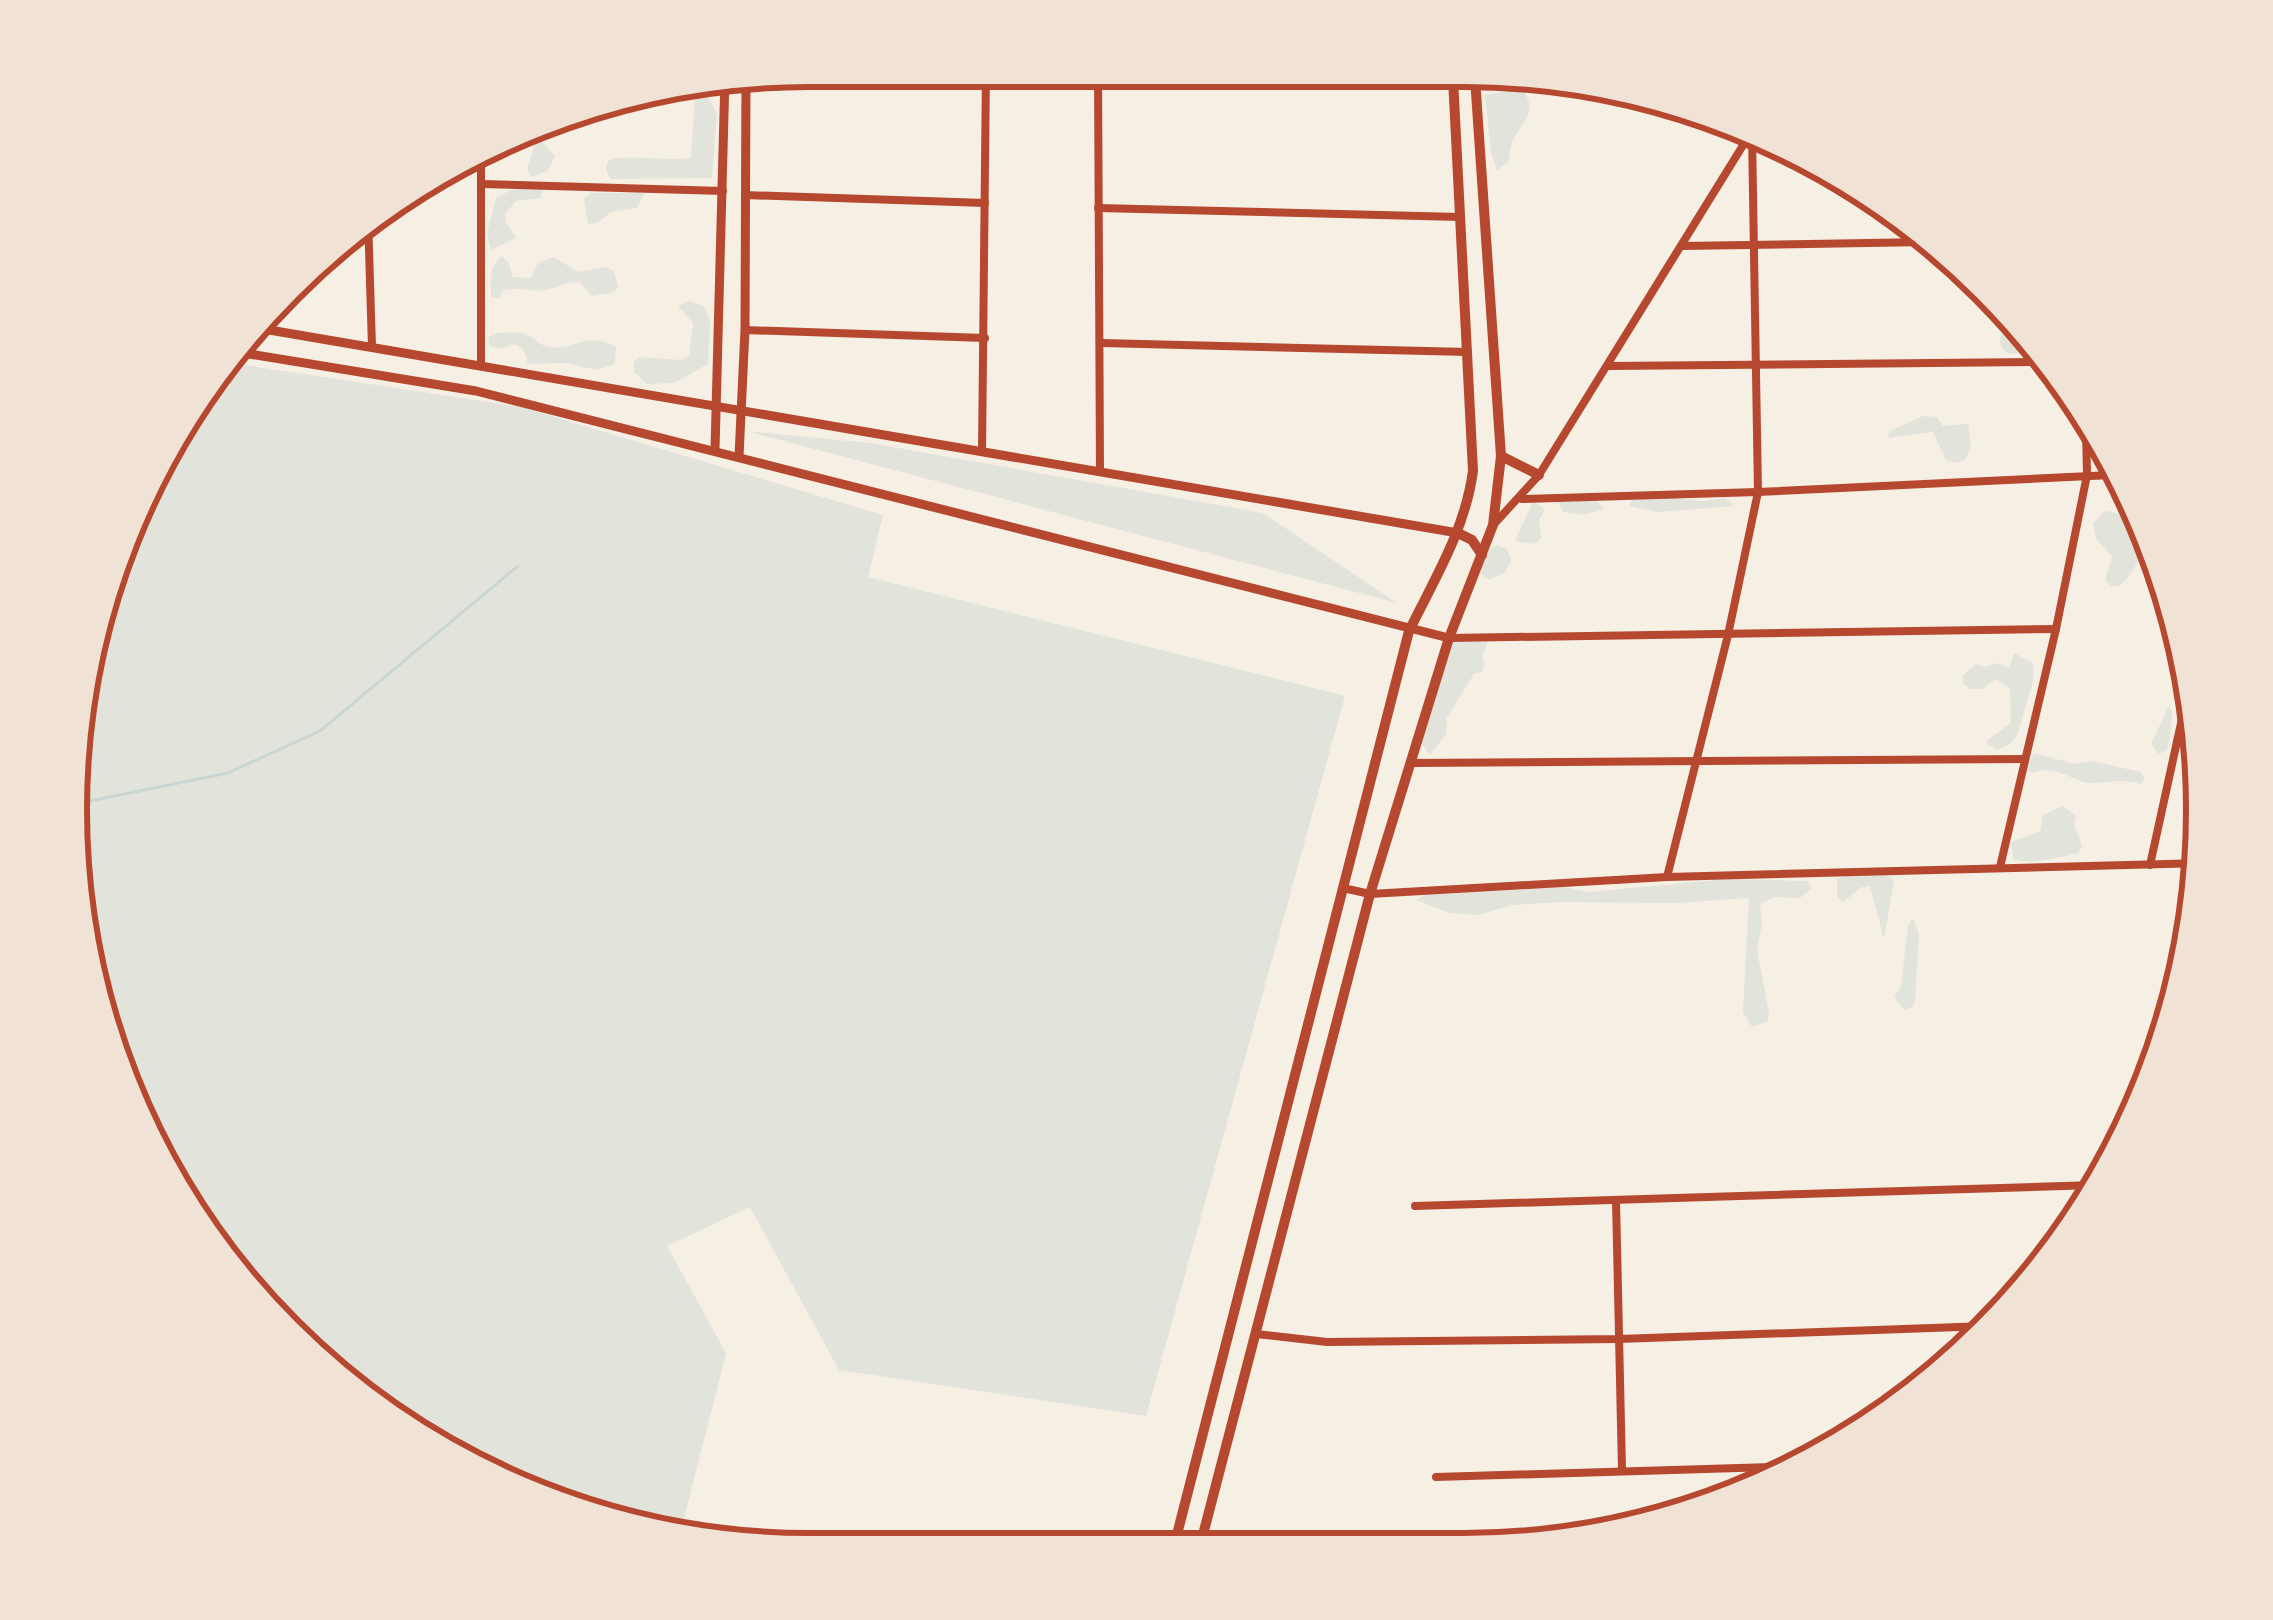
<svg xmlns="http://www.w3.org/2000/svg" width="2273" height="1620" viewBox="0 0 2273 1620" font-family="Roboto,sans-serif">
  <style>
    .green { fill: #e2e4dc }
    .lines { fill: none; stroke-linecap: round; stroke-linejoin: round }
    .stream { stroke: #c9d6d2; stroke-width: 3 }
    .minor { stroke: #b5482f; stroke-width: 8 }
    .tertiary { stroke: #b5482f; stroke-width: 9 }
    .secondary { stroke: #b5482f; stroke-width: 10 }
    .rim { fill: none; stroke: #b5482f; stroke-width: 6 }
  </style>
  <rect width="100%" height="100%" fill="#f6efe4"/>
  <g class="green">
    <path d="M718 78 704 90 717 113 712 178 611 179 606 170 608 161C626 153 665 162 691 158L696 81Z"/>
    <path d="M1522 89C1541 114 1518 124 1512 143 1509 150 1510 157 1508 163L1497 170 1491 152 1485 95Z"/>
    <polygon points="537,136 555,156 548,171 531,177 527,169"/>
    <polygon points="536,187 543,190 541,198 516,201 505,214 506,222 516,238 491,250 487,233 496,198 511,190"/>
    <polygon points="590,193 645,193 637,208 611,212 597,223 588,224 584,199"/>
    <path d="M501 256 508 261 513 277 531 278 538 263 554 257 578 272 606 267 614 271 618 288 611 293 592 296 579 282C565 282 559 287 546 290 531 293 519 285 502 291L499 299 491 297C491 279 488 270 501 256Z"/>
    <polygon points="689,301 704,306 710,321 708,364 674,383 647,384 634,372 633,363 639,357 681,360 689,356 693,323 678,306"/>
    <circle cx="2013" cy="341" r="13"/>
    <path d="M497 333C507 333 519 331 528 335 538 339 535 343 546 346 576 354 577 330 616 346L615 364 597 370 566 363 528 364 523 349 515 344 499 349 490 346 488 337Z"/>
    <polygon points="224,362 521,407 883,515 868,577 1345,696 1146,1416 839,1370 750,1207 667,1246 726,1353 681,1531 482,1478 251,1301 142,1138 80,954 72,714 123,525"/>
    <polygon points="1923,416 1937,417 1943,426 1968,424 1971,446 1966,459 1958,463 1946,460 1933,432 1887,438 1890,431"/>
    <polygon points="746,431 870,443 1263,513 1397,603"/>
    <polygon points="1666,497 1703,501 1725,498 1735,506 1658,512 1629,506 1632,500"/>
    <polygon points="1533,501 1545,510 1539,520 1541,538 1535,544 1515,541"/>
    <polygon points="1558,501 1596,501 1605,509 1584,515 1563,512"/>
    <path d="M2105 511C2148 514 2150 563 2119 586H2111L2105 580 2112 556 2096 539 2093 523Z"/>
    <path d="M1498 545 1507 549 1511 561 1505 572 1490 580 1480 573C1482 561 1485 548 1498 545Z"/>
    <polygon points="1455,641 1488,641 1482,656 1485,664 1482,672 1474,674 1447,717 1446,734 1430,755 1420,742 1449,647"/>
    <path d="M2014 653 2033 663C2035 678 2031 688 2027 702 2019 724 2023 742 1997 750L1987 744V740L2011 723 2010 688 1996 679 1982 689H1970L1964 684 1963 675 1976 664 1985 667 1997 663 2009 668Z"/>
    <path d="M2169 706 2173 712C2170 726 2171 737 2167 750L2159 754 2151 744Z"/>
    <path d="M2034 753 2075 764 2091 761 2141 772 2145 779 2141 784C2119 776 2095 787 2080 781 2064 774 2049 766 2032 773L2027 768Z"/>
    <path d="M2063 806 2076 816 2074 824 2082 846 2078 853C2060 858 2030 865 2013 859L2011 842 2040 831 2043 815Z"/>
    <polygon points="1851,875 1887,875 1894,880 1884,939 1870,886 1862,887 1843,902 1837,896 1837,879"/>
    <polygon points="1726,879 1807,881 1812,888 1800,898 1774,897 1760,904 1762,923 1757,950 1769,1012 1768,1021 1752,1027 1743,1012 1749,898 1677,903 1561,902 1512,905 1478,915 1450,913 1416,900 1429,893 1509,887 1564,887 1589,892"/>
    <polygon points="1913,918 1919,934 1915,1001 1912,1008 1904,1010 1894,997 1901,986 1908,925"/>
  </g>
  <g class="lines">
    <polyline class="stream" points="75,804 228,773 320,731 518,566"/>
    <g class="minor">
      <polyline points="924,68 986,70"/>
      <polyline points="1098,71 1100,470"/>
      <polyline points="1098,73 1453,84"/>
      <polyline points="1475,84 1539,79"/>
      <polyline points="481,153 481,364"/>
      <polyline points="481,184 723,191"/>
      <polyline points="745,195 985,203"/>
      <polyline points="1098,208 1460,217"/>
      <polyline points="368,217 372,347"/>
      <polyline points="1682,246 1928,242"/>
      <polyline points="745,330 985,338"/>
      <polyline points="1102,343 1468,352"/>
      <polyline points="1608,366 2047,362"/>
      <polyline points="982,452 986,69"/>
      <polyline points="1522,499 1758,492 2112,475"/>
      <polyline points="1495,523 1539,475 1750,134"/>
      <polyline points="1449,638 2056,629"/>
      <polyline points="2177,742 2190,742"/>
      <polyline points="1411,763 2025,759"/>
      <polyline points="2150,865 2185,705"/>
      <polyline points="2000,867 2056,629 2087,475 2086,430"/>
      <polyline points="1667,877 1728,635 1758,492 1752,134"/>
      <polyline points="1343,888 1370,894 1667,877 2204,863"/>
      <polyline points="1616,1200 1622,1470"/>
      <polyline points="1415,1206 2095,1185"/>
      <polyline points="1256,1334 1327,1342 1619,1339 1987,1326"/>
      <polyline points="1436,1477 1809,1466"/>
    </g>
    <g class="tertiary">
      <polyline points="246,326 1458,533"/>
      <polyline points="231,351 476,391 1449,638"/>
      <polyline points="715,449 725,77"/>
      <polyline points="739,456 745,330 746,74"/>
    </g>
    <g class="secondary">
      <polyline points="1501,456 1539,475"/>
      <polyline points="1458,533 1472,540 1482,555"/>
      <path d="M1173 1550 1409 631C1435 578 1465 530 1473 471L1453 78"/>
      <polyline points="1199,1550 1370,894 1449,638 1493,525 1501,456 1475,78"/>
    </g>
  </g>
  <path d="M0 0H2273V1620H0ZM810 87H1463A723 723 0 0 1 2186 810V810A723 723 0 0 1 1463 1533H810A723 723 0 0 1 87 810V810A723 723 0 0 1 810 87Z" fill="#f1e2d6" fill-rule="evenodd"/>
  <path class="rim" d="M810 87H1463A723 723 0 0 1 2186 810V810A723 723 0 0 1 1463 1533H810A723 723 0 0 1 87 810V810A723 723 0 0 1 810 87Z"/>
</svg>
